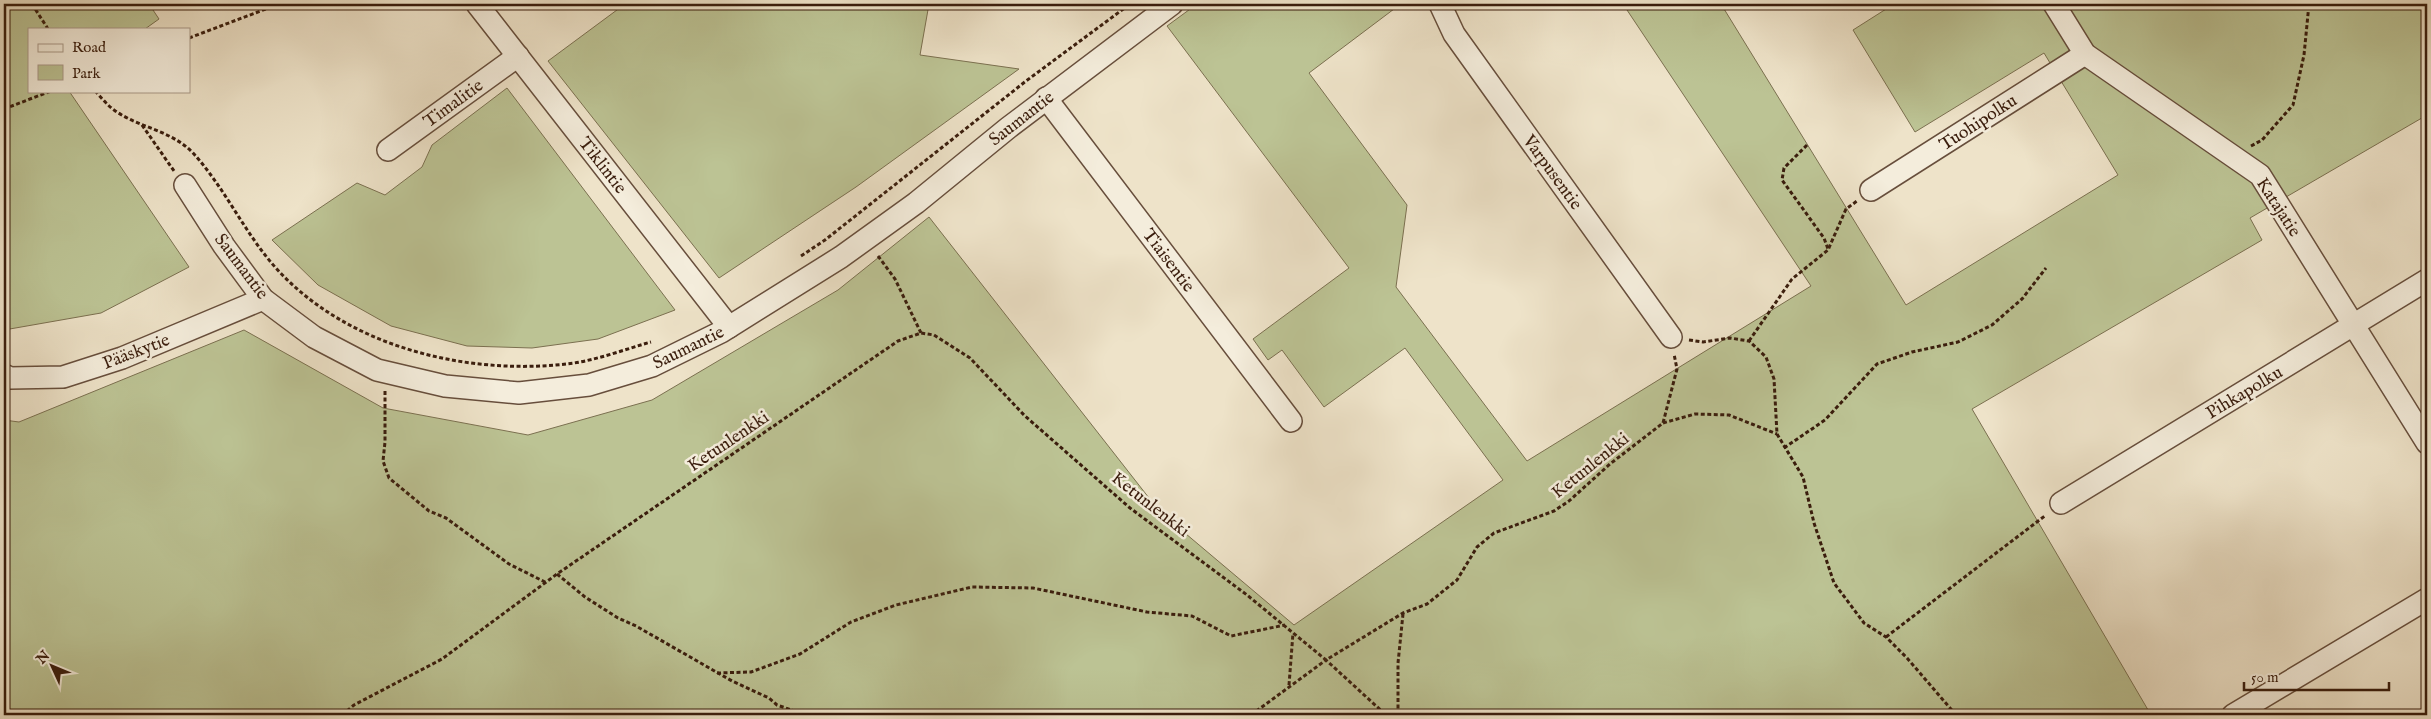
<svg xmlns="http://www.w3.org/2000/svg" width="2431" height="719" viewBox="0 0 2431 719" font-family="'IM FELL English',serif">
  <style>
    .green { fill: #bcc394; stroke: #7b7050 }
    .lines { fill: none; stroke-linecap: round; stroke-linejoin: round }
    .minor-casing { stroke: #674e3c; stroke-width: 24 }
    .path { stroke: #3a1d0d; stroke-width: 3; stroke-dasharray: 4 2.5; stroke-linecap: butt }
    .minor { stroke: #f4eddc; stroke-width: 21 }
    .labels { text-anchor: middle; stroke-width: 5; stroke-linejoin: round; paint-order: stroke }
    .street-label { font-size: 18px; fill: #3a1d0d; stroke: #f4eddc }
  </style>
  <rect width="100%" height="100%" fill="#eee3c9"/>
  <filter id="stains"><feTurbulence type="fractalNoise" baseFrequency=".004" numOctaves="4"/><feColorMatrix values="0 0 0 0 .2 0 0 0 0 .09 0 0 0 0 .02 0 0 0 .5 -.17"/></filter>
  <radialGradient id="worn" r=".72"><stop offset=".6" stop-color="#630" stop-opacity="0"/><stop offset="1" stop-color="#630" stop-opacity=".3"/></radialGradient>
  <g class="green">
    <polygon points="4,4 149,4 159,19 145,29 29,29 29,91 69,91 189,267 101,313 4,330"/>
    <polygon points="625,4 929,4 920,55 1019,69 856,187 719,278 548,61"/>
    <polygon points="1197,4 1398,4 1398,6 1309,73 1407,205 1396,287 1527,461 1811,286 1623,4 1721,4 1906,305 2118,175 2044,53 1915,132 1853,30 1894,4 2427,4 2427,115 2250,218 2262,240 1972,409 2151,715 4,715 4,420 19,422 244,330 383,408 528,435 652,400 838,290 929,217 1160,512 1294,625 1503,480 1405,348 1324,407 1282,350 1268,360 1253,339 1349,268 1167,26"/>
    <polygon points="507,88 675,310 598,339 532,348 467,346 391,326 318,285 272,240 357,183 385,195 422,167 432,145"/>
  </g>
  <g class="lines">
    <g class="minor-casing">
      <g id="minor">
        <polyline points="477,4 729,327"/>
        <polyline points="1440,4 1454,34 1671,337"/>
        <polyline points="2054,4 2085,54 2260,175 2427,443"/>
        <polyline points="1046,98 1291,421"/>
        <polyline points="388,150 518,56"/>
        <polyline points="185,185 224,246 263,299 314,337 377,370 445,386 519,393 589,385 652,366 721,332 841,257 916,203 1008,128 1172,4"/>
        <polyline points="1871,190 2085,54"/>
        <polyline points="4,375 10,378 63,377 122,358 263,299"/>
        <polyline points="2061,503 2427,280"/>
        <polyline points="2233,715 2427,599"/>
      </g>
    </g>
    <g class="path">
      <polyline points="32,4 48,29"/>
      <polyline points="189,38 279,4"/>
      <path d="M95 91C101 97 107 105 114 110 139 128 171 130 193 153 225 188 244 232 275 267 347 348 470 377 574 363 600 359 626 349 651 342"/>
      <polyline points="4,109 51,91"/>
      <polyline points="142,125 174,171"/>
      <polyline points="1807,145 1784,168 1782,180 1824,238 1828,249"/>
      <polyline points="2251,146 2262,140 2293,105 2304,55 2309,4"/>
      <polyline points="801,256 825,240 1026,81 1130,4"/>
      <polyline points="878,256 895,279 921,333"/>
      <polyline points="1689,340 1703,342 1730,338 1749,341 1766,357 1774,379 1777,434 1803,477 1814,523 1834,583 1864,623 1886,637 1907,658 1956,715"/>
      <polyline points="1749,341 1792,279 1828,250 1846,209 1857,201"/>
      <polyline points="385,391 385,442 383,461 389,478 429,511 446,518 509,564 545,582"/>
      <polyline points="1663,423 1695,414 1729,415 1777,434"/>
      <polyline points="1784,448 1825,420 1877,364 1912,352 1958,342 1992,325 2022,299 2046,268"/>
      <polyline points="557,574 585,597 618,618 636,626 732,681 769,698 777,705 806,715"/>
      <polyline points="1886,637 2046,515"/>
      <polyline points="717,673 751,672 800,654 851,622 896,605 972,587 1033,588 1147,612 1192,616 1231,636 1285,625"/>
      <polyline points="1289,685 1293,633"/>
      <polyline points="342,715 354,705 442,659 557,574 898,341 921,333 934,335 970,358 1025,416 1130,508 1247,595 1326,660 1403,613 1427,604 1457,580 1477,547 1494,533 1554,511 1569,501 1610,464 1663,423 1677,369 1674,354"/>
      <polyline points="1251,715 1326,660 1386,715"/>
      <polyline points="1398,715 1398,663 1403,614"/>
    </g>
    <use href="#minor" class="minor"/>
  </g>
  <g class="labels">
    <g class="street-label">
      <text transform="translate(453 103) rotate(-36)" y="6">Timalitie</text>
      <text transform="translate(1021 118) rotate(-38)" y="6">Saumantie</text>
      <text transform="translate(1978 122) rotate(-33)" y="6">Tuohipolku</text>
      <text transform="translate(603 165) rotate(52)" y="6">Tiklintie</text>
      <text transform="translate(1553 172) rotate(54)" y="6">Varpusentie</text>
      <text transform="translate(2279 207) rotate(57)" y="6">Katajatie</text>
      <text transform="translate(1169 260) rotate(53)" y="6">Tiaisentie</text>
      <text transform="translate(242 266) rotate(53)" y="6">Saumantie</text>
      <text transform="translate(688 347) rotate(-26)" y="6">Saumantie</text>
      <text transform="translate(136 351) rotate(-21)" y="6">Pääskytie</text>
      <text transform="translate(2244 392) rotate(-31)" y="6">Pihkapolku</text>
      <text transform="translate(728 441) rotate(-34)" y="6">Ketunlenkki</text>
      <text transform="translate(1590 465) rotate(-39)" y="6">Ketunlenkki</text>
      <text transform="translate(1151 504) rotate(38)" y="6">Ketunlenkki</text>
    </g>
  </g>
  <rect width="2431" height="719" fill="none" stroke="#eee3c9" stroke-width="20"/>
  <rect x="5" y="5" width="2421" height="709" fill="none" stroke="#3a1d0d" stroke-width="2.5"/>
  <rect x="10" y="10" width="2411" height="699" fill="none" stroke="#3a1d0d"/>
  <rect x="28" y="28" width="162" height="65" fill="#f4eddc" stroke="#aa9a89"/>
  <rect x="38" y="44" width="25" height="8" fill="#f4eddc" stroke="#aa9a89"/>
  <text x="72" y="52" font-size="15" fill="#3a1d0d">Road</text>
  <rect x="38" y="65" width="25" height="15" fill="#bcc394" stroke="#aa9a89"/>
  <text x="72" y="78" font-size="15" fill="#3a1d0d">Park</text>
  <g transform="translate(52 666) rotate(314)" stroke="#f4eddc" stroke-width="4" paint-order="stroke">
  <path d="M0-4L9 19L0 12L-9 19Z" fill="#3a1d0d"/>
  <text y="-8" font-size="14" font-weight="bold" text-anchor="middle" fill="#3a1d0d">N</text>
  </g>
  <path d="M2244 682v8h145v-8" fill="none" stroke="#3a1d0d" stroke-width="2.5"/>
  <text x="2251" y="682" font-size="15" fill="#3a1d0d" stroke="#f4eddc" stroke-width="4" paint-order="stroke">50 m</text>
  <rect width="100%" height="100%" filter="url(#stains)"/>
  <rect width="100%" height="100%" fill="url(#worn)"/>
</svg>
